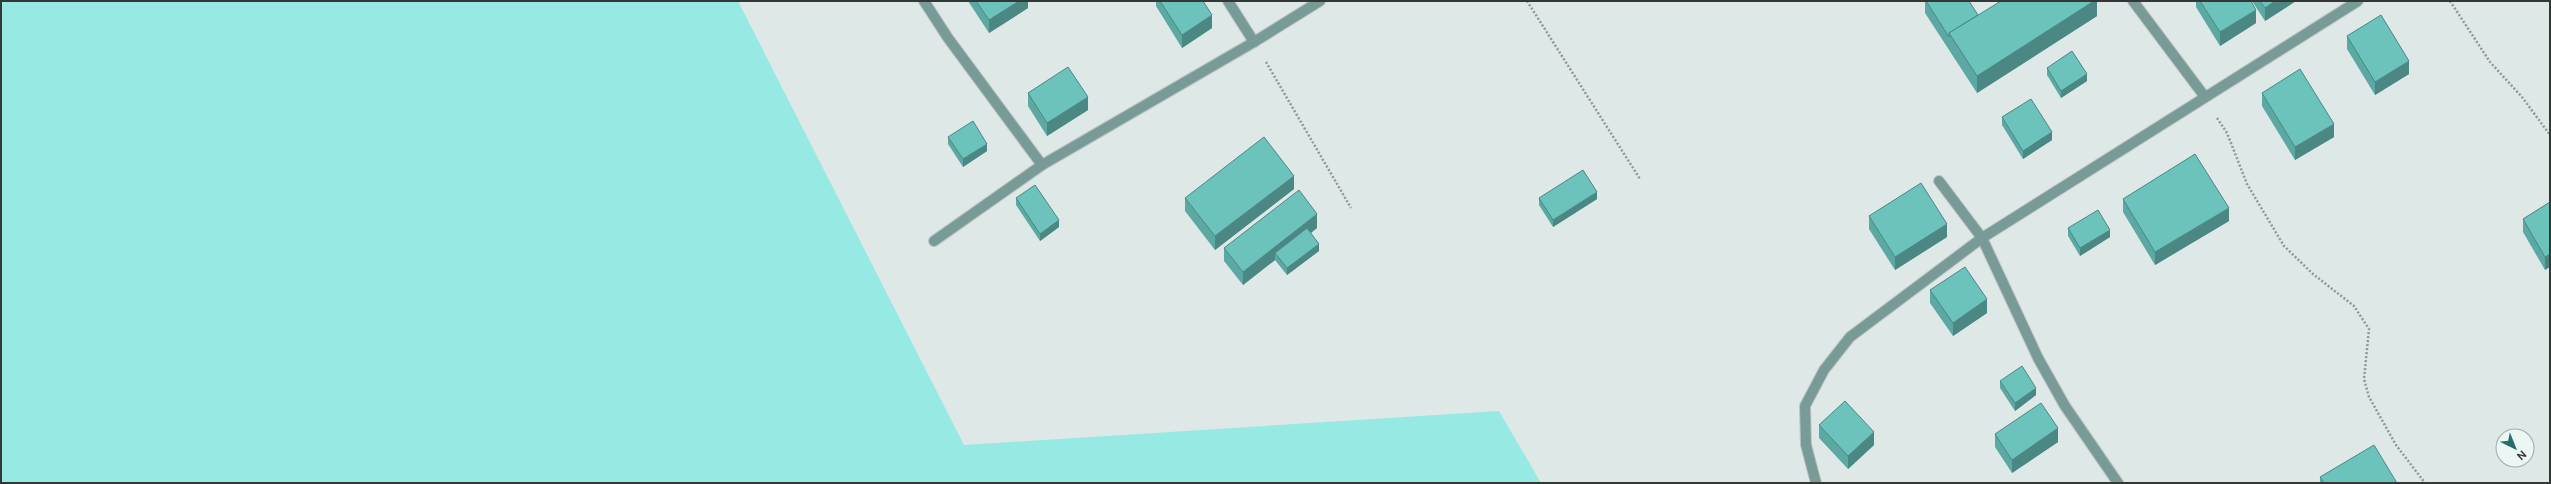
<svg xmlns="http://www.w3.org/2000/svg" width="2551" height="484" viewBox="0 0 2551 484" font-family="'DM Sans',sans-serif">
  <style>
    .green { fill: #97eae4 }
    .lines { fill: none; stroke-linecap: round; stroke-linejoin: round }
    .minor-casing { stroke: #bcc5c4; stroke-width: 12 }
    .path { stroke: #909796; stroke-width: 2.5; stroke-dasharray: 2 2; stroke-linecap: butt }
    .minor { stroke: #799b98; stroke-width: 10 }
    .wall { fill: #5ca8a2 }
    .shaded-wall { fill: #4b8884 }
    .building { fill: #6bc3bc; stroke: #4b8884 }
  </style>
  <rect width="100%" height="100%" fill="#dee8e7"/>
  <polygon class="green" points="1,1 738,1 964,445 1499,411 1541,483 1,483"/>
  <g class="lines">
    <g class="minor-casing">
      <g id="minor">
        <polyline points="924,1 948,38 1042,165"/>
        <polyline points="1228,1 1254,42"/>
        <polyline points="2133,1 2205,97"/>
        <polyline points="1939,181 1982,238 2038,358 2065,406 2118,483"/>
        <polyline points="934,241 1042,165 1254,42 1320,1"/>
        <polyline points="1816,483 1806,445 1805,406 1824,370 1850,337 1982,238 2358,1"/>
      </g>
    </g>
    <g class="path">
      <polyline points="1527,1 1640,179"/>
      <polyline points="2450,1 2490,62 2522,97 2550,135"/>
      <polyline points="1266,62 1351,208"/>
      <polyline points="2217,118 2227,133 2247,184 2284,246 2313,274 2354,306 2369,329 2364,379 2369,397 2396,445 2425,483"/>
    </g>
    <use href="#minor" class="minor"/>
  </g>
  <g class="wall">
    <polygon points="968,1 1028,1 1028,8 989,33"/>
    <polygon points="1156,1 1203,1 1212,28 1182,48 1156,6"/>
    <polygon points="1925,1 1969,1 1978,15 2097,1 2097,16 1977,93 1925,13"/>
    <polygon points="2196,1 2251,1 2256,23 2220,46 2196,7"/>
    <polygon points="2252,1 2296,1 2265,21"/>
    <polygon points="2347,36 2409,74 2375,95 2347,49"/>
    <polygon points="2047,68 2087,81 2061,98 2047,75"/>
    <polygon points="1028,93 1088,110 1047,136 1028,106"/>
    <polygon points="2262,93 2334,137 2295,160 2262,106"/>
    <polygon points="2002,117 2052,140 2023,159 2002,125"/>
    <polygon points="948,137 987,151 963,167 948,144"/>
    <polygon points="1294,189 1215,250 1185,211 1185,198"/>
    <polygon points="1016,198 1059,227 1040,241 1016,205"/>
    <polygon points="1539,198 1597,199 1553,227 1539,205"/>
    <polygon points="2123,199 2229,221 2155,265 2123,212"/>
    <polygon points="2550,202 2545,270 2523,232 2523,219"/>
    <polygon points="1869,216 1947,237 1895,270 1869,229"/>
    <polygon points="1317,228 1311,233 1319,251 1287,275 1275,260 1243,285 1224,261 1224,248"/>
    <polygon points="2068,228 2110,237 2080,256 2068,236"/>
    <polygon points="1930,290 1987,313 1953,336 1930,303"/>
    <polygon points="2000,381 2036,395 2015,411 2000,388"/>
    <polygon points="1819,425 1874,445 1848,469 1819,438"/>
    <polygon points="1995,434 2058,442 2012,473 1995,447"/>
    <polygon points="2320,477 2397,483 2320,483"/>
  </g>
  <g class="shaded-wall">
    <polygon points="1019,1 1028,1 1028,8 989,33 989,20"/>
    <polygon points="2094,1 2097,1 2097,16 1977,93 1977,76"/>
    <polygon points="2275,1 2296,1 2265,21 2265,8"/>
    <polygon points="2256,10 2256,23 2220,46 2220,32"/>
    <polygon points="1212,15 1212,28 1182,48 1182,35"/>
    <polygon points="2409,61 2409,74 2375,95 2375,82"/>
    <polygon points="2087,74 2087,81 2061,98 2061,91"/>
    <polygon points="1088,97 1088,110 1047,136 1047,123"/>
    <polygon points="2334,124 2334,137 2295,160 2295,147"/>
    <polygon points="2052,132 2052,140 2023,159 2023,151"/>
    <polygon points="987,144 987,151 963,167 963,159"/>
    <polygon points="1294,176 1294,189 1215,250 1215,236"/>
    <polygon points="1597,192 1597,199 1553,227 1553,220"/>
    <polygon points="2229,208 2229,221 2155,265 2155,252"/>
    <polygon points="1317,214 1317,228 1279,257 1275,253 1275,260 1243,285 1243,272"/>
    <polygon points="1059,220 1059,227 1040,241 1040,234"/>
    <polygon points="1947,224 1947,237 1895,270 1895,257"/>
    <polygon points="2110,230 2110,237 2080,256 2080,248"/>
    <polygon points="1319,244 1319,251 1287,275 1287,268"/>
    <polygon points="2550,254 2550,267 2545,270 2545,257"/>
    <polygon points="1987,299 1987,313 1953,336 1953,323"/>
    <polygon points="2036,388 2036,395 2015,411 2015,403"/>
    <polygon points="2058,428 2058,442 2012,473 2012,460"/>
    <polygon points="1874,432 1874,445 1848,469 1848,456"/>
  </g>
  <g class="building">
    <polygon points="976,1 1019,1 989,20"/>
    <polygon points="1160,1 1203,1 1212,15 1182,35"/>
    <polygon points="1926,1 1969,1 1978,15 1949,33 1949,37"/>
    <polygon points="2001,1 2094,1 1977,76 1949,33"/>
    <polygon points="2200,1 2251,1 2256,10 2220,32"/>
    <polygon points="2260,1 2275,1 2265,8"/>
    <polygon points="2381,15 2409,61 2375,82 2347,36"/>
    <polygon points="2072,51 2087,74 2061,91 2047,68"/>
    <polygon points="1068,67 1088,97 1047,123 1028,93"/>
    <polygon points="2300,69 2334,124 2295,147 2262,93"/>
    <polygon points="2031,99 2052,132 2023,151 2002,117"/>
    <polygon points="973,121 987,144 963,159 948,137"/>
    <polygon points="1264,137 1294,176 1215,236 1185,198"/>
    <polygon points="2195,154 2229,208 2155,252 2123,199"/>
    <polygon points="1583,170 1597,192 1553,220 1539,198"/>
    <polygon points="1921,183 1947,224 1895,257 1869,216"/>
    <polygon points="1035,185 1059,220 1040,234 1016,198"/>
    <polygon points="1299,190 1317,214 1243,272 1224,248"/>
    <polygon points="2550,202 2550,254 2545,257 2523,219"/>
    <polygon points="2098,210 2110,230 2080,248 2068,228"/>
    <polygon points="1307,228 1319,244 1287,268 1275,253"/>
    <polygon points="1965,267 1987,299 1953,323 1930,290"/>
    <polygon points="2022,366 2036,388 2015,403 2000,381"/>
    <polygon points="1845,401 1874,432 1848,456 1819,425"/>
    <polygon points="2041,403 2058,428 2012,460 1995,434"/>
    <polygon points="2374,445 2397,483 2324,483 2320,477"/>
  </g>
  <rect width="2551" height="484" fill="none" stroke="#333736" stroke-width="4"/>
  <g transform="translate(2515 448) rotate(137)"><circle r="19" fill="#ebf6f5" stroke="#a1aaa9"/>
  <path d="M0-3L7 15L0 10L-7 15Z" fill="#256f6b"/>
  <text y="-6" font-size="11" font-weight="bold" text-anchor="middle" fill="#333736">N</text>
  </g>
</svg>
